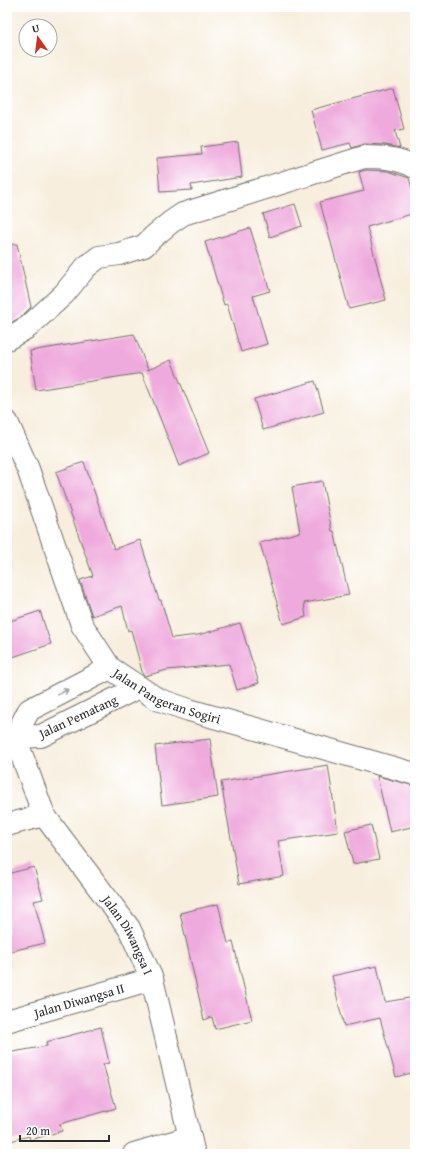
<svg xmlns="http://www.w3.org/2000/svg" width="422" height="1161" viewBox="0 0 422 1161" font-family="'Gentium Book Plus',serif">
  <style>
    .building { fill: #efaadd }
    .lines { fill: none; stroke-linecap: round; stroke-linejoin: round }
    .minor-casing { stroke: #726f69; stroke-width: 24 }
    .tertiary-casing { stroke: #726f69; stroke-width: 24 }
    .minor { stroke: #fff; stroke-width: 22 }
    .tertiary { stroke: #fff; stroke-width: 22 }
    .oneway { stroke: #a0a0a0 }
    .labels { text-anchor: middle; stroke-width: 3; stroke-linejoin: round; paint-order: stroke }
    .street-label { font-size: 13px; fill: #2b2b2b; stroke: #fff }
  </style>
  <rect width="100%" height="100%" fill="#fff"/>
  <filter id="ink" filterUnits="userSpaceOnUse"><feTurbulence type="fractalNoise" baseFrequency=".025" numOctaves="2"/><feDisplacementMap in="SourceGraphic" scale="8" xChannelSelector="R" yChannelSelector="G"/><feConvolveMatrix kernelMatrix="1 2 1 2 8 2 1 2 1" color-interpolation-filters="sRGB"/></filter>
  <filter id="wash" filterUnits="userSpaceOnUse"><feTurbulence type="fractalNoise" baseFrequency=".012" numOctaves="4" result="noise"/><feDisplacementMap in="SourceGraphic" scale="16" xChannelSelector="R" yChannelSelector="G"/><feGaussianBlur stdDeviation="0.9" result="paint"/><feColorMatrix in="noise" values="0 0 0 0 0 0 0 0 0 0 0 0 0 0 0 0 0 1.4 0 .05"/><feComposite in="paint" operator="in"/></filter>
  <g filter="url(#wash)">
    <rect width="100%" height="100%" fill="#f7eedd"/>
    <g id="blocks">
      <g class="building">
        <polygon points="393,88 404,129 395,131 400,148 385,145 364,144 352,148 350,143 322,150 311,110"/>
        <polygon points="238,142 242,177 191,185 192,190 160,192 157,158 202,154 201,147"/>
        <polygon points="366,170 388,171 409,178 415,199 415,213 367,227 386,300 349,309 320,202 364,191 359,172"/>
        <polygon points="295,204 302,226 270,237 263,214"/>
        <polygon points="250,228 270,291 253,296 267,344 241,352 227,304 224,305 205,242"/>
        <polygon points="17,244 31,307 21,317 7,325 7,245"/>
        <polygon points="134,334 148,370 171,360 209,453 179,466 142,373 36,390 30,351"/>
        <polygon points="315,381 324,412 263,430 254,399"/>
        <polygon points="84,462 114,549 140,540 159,600 161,600 172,638 198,635 240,623 259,683 237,690 229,664 167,670 145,676 143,675 131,630 128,631 122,606 92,616 80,580 93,576 56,472"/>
        <polygon points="322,481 332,531 334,531 349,595 304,603 306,617 283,624 260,543 300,532 292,487"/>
        <polygon points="40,611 51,644 7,659 7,622"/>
        <polygon points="210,739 218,797 162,805 155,746"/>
        <polygon points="328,765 338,832 278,841 284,876 239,884 221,782"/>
        <polygon points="377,776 415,786 415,826 390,832"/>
        <polygon points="371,825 379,859 353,864 345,831"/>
        <polygon points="34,867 43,899 34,901 45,943 7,952 7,874"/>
        <polygon points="218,904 228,943 233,942 252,1020 215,1029 212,1017 204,1020 180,913"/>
        <polygon points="377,966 385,1002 415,997 415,1072 396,1077 380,1018 344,1026 332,976"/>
        <polygon points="101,1027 109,1063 103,1064 116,1108 60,1124 62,1131 30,1140 29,1136 7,1142 7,1053 47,1046 46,1042"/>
      </g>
    </g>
  </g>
  <g filter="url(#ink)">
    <use href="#blocks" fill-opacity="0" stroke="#726f69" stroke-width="1"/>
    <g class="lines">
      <g class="minor-casing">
        <g id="minor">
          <path d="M7 339 28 327 64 294 86 267 99 257 119 254 144 246 153 237 171 222 183 214 364 157C383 157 398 158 415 167"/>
          <path id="s1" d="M15 737 44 815 129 928 152 979 194 1154"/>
          <polyline points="15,737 29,710 110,668"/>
          <polyline points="7,741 15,737 41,736 139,687"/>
          <polyline points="7,825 44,815"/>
          <path id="s2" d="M7 1021 152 979"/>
          <polyline points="134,1154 190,1137"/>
        </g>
      </g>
      <g class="tertiary-casing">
        <g id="tertiary">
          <path id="s3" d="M7 422 28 469 82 625 110 668 157 699 189 710 415 774"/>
        </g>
      </g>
      <use href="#minor" class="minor"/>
      <use href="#tertiary" class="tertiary"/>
    </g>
    <defs><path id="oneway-shaft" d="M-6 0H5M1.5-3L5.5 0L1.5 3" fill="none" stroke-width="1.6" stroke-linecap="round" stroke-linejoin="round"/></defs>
    <use class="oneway" href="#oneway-shaft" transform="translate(63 692) rotate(-27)"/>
  </g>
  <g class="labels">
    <g class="street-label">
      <text dy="5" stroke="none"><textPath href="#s3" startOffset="332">Jalan Pangeran Sogiri</textPath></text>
      <text transform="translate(78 716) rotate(-25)" y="5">Jalan Pematang</text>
      <text dy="5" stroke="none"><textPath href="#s1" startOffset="230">Jalan Diwangsa I</textPath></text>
      <text dy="5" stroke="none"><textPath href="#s2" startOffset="75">Jalan Diwangsa II</textPath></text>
    </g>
  </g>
  <rect width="422" height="1161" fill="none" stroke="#fff" stroke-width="24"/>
  <g transform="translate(38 38) rotate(346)"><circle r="19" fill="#ffffff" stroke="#aaaaaa"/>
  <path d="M0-3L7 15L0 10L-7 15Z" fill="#c8321e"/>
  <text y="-6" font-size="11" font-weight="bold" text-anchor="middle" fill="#2b2b2b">U</text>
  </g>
  <path d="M20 1135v6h89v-6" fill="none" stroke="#2b2b2b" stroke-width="2"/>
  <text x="26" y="1135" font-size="12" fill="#2b2b2b" stroke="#ffffff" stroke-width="3" paint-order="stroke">20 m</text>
</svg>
